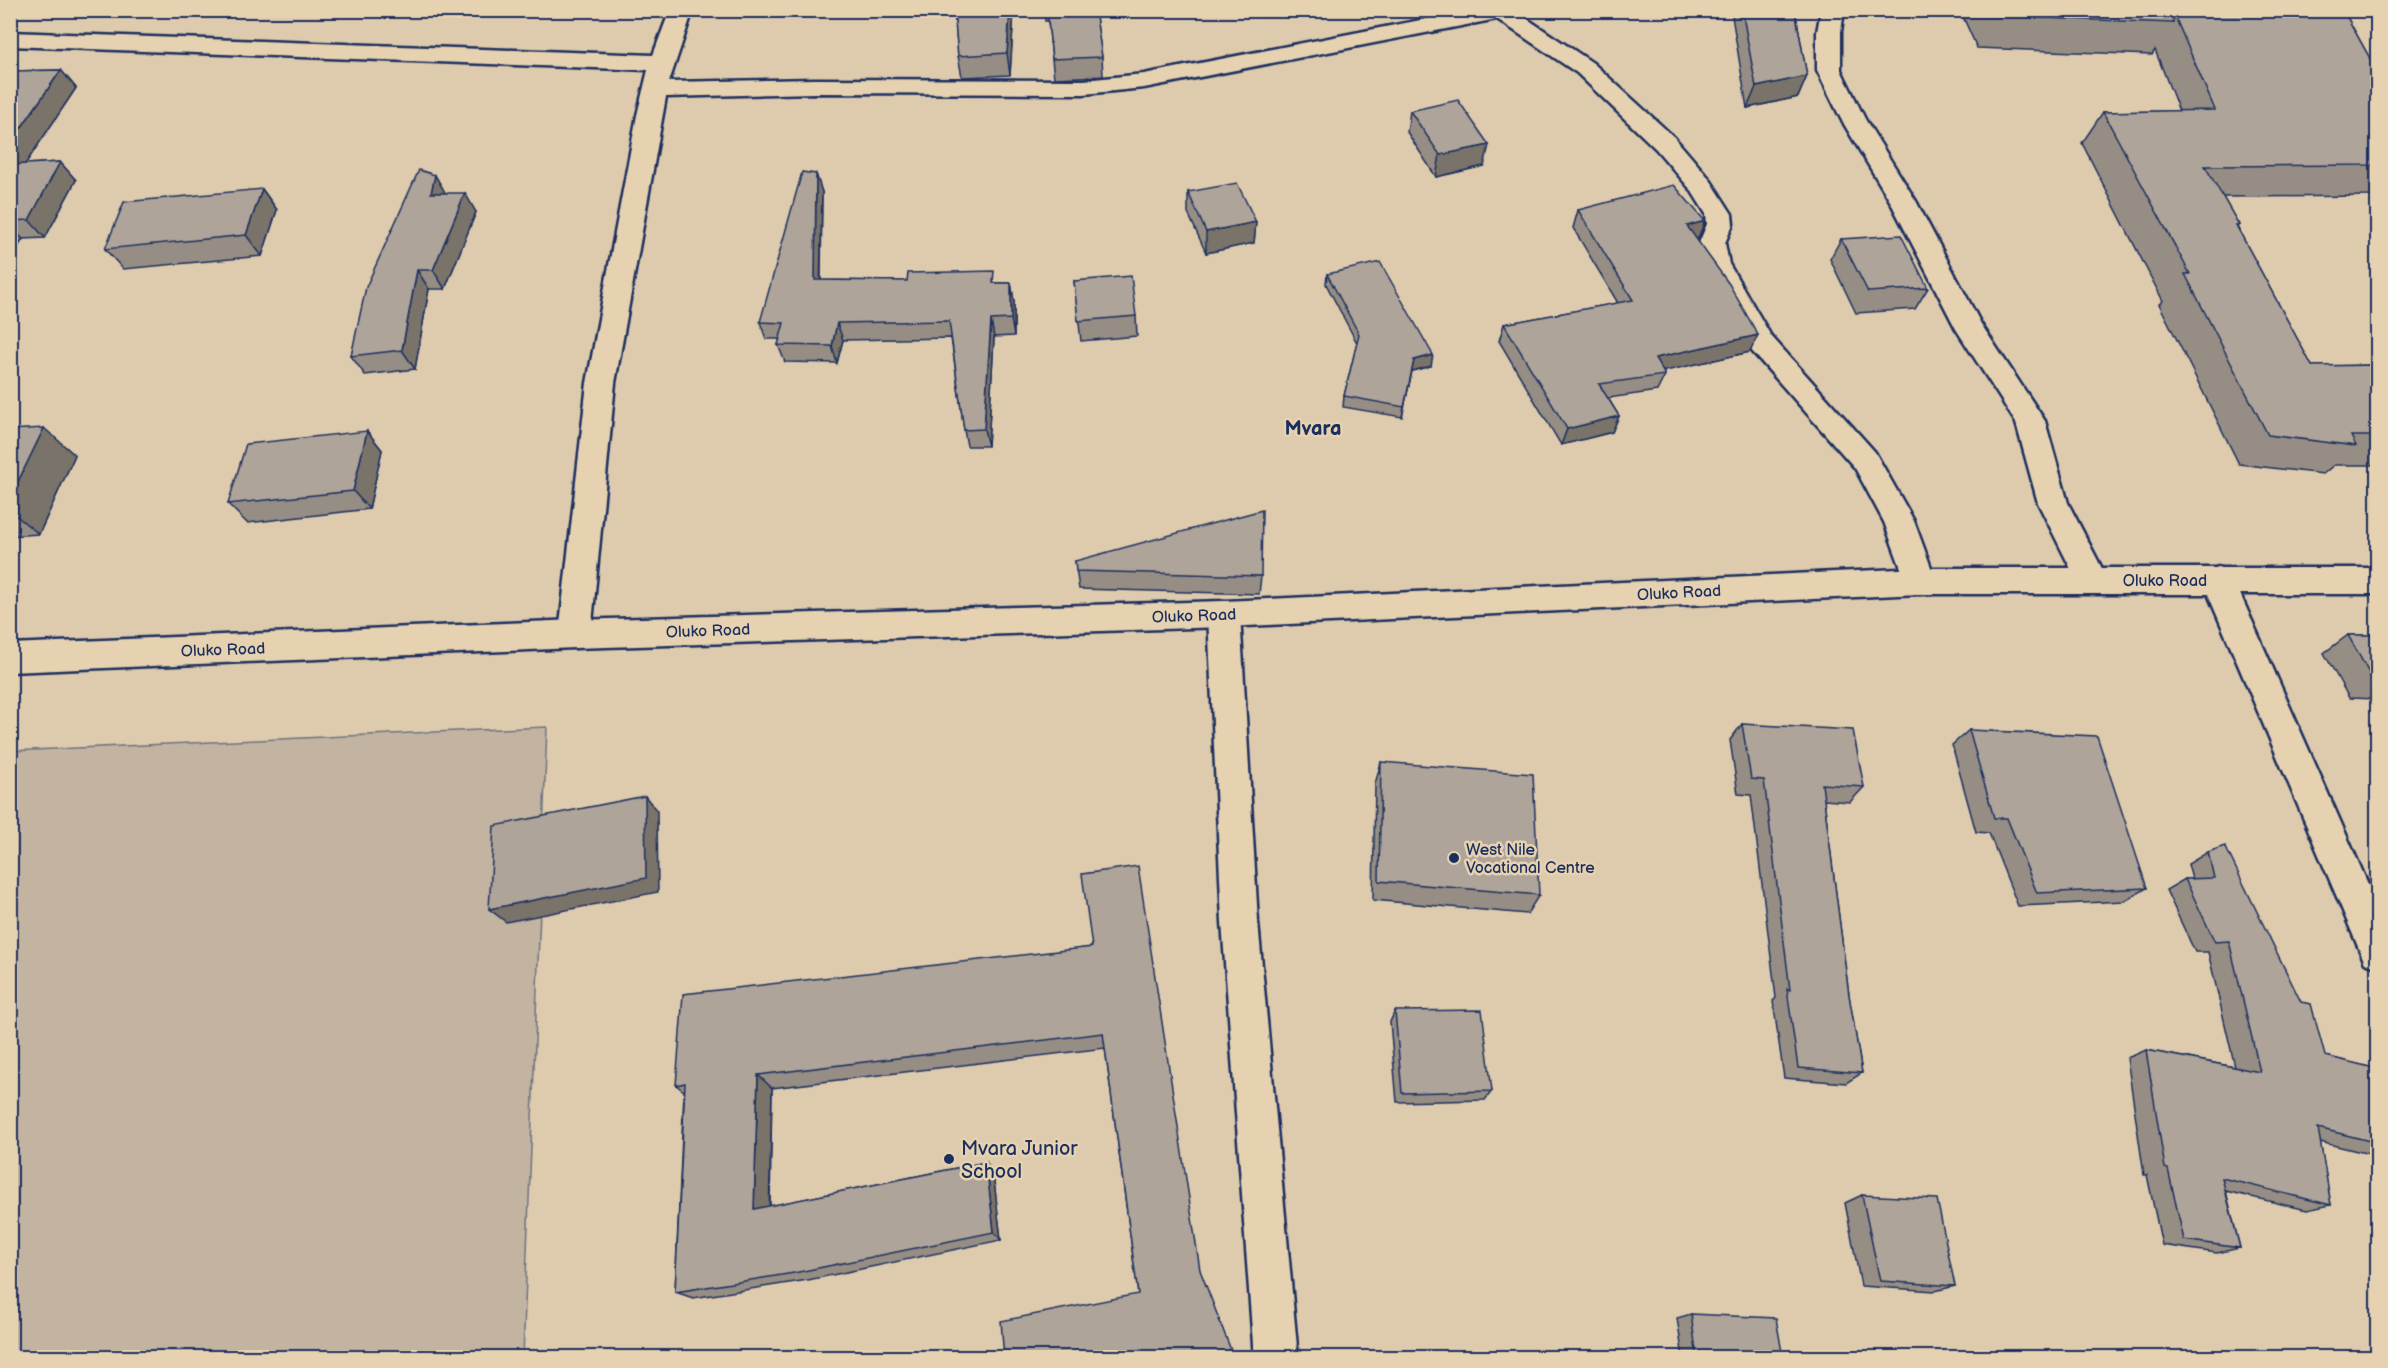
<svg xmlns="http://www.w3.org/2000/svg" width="2388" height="1368" viewBox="0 0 2388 1368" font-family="'Balsamiq Sans',sans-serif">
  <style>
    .green { fill: #c2b4a1; stroke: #6e7280; stroke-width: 1.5 }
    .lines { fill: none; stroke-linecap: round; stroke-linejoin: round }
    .minor-casing { stroke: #1b2f5e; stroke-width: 5 }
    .major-casing { stroke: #1b2f5e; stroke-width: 5 }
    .minor { fill: #e6d2b0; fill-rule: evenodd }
    .major { fill: #e6d2b0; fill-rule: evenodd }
    .wall { fill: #968d84; stroke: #1b2f5e; stroke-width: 1.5 }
    .shaded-wall { fill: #7a736b; stroke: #1b2f5e; stroke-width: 1.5 }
    .building { fill: #aea499; stroke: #1b2f5e; stroke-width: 1.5 }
    .poi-dot { fill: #1b2f5e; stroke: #e6d2b0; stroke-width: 2 }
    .labels { text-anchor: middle; stroke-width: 5; stroke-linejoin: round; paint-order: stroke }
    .street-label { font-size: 16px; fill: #1b2f5e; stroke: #e6d2b0 }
    .poi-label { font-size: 16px; fill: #1b2f5e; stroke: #e6d2b0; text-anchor: start }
    .quarter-label { font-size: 20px; font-weight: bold; fill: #1b2f5e; stroke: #e6d2b0 }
    .near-poi-label { font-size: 20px; fill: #1b2f5e; stroke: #e6d2b0; text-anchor: start }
  </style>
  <rect width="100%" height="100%" fill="#decbad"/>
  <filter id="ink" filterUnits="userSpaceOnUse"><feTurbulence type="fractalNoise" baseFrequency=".0167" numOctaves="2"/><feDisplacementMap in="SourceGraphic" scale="12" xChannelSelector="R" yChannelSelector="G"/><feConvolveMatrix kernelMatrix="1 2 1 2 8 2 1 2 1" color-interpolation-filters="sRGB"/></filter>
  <g filter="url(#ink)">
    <polygon class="green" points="547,727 523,1357 11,1357 10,751"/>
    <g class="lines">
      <g class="minor-casing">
        <g id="minor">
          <polygon points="670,10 693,10 669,82 814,79 1084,80 1144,74 1472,10 1514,10 1593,63 1674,137 1709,178 1732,214 1733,224 1725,243 1729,264 1771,336 1875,452 1914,521 1936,581 1931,590 1920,594 1909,590 1884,522 1855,468 1751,350 1703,264 1699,243 1707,224 1706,214 1691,190 1656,149 1577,73 1497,19 1144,88 1084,94 814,93 666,97 615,383 591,634 586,644 575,648 564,644 559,634 587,383 637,115 648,70 10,46 10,32 653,55"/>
          <polygon points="1821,10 1844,10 1841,32 1841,70 1865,119 1916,201 1981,324 2045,421 2068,503 2108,580 2103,589 2092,593 2081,589 2038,503 2016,423 1956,329 1890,201 1841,119 1817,70 1817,32"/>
          <polygon points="2218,567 2229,571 2234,580 2378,907 2378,968 2365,963 2202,580 2207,571"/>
          <polygon points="1224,601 1235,605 1240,614 1258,922 1298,1358 1254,1358 1222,922 1208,614 1213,605"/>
        </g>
      </g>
      <g class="major-casing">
        <polygon id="major" points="1920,568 2378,568 2378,594 1920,594 1224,627 575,648 10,672 10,644 575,620 1224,601"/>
      </g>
      <use href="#minor" class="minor"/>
      <use href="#major" class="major"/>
    </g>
    <g class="wall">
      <polygon points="954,10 1014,10 1010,75 962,77 958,56"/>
      <polygon points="1044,10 1095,10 1102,57 1103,76 1054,78 1048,21 1045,21"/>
      <polygon points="1731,10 1795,10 1807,76 1798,97 1747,108"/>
      <polygon points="1960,10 2343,10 2378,73 2378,196 2223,197 2239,225 2237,227 2312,366 2378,365 2378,465 2334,465 2323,474 2239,464 2159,304 2163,301 2082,143 2103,112 2179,111 2155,50 2152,55 1977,48"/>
      <polygon points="61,70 76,88 25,164 60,162 76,180 45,238 23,239 10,259 10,71"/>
      <polygon points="1410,111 1484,166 1436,177 1407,132"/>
      <polygon points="816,174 822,192 821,280 1011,283 1014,301 1014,336 994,337 988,446 967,446 964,430 951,338 843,340 837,363 785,362 778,345 780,339 766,339 760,322"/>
      <polygon points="262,189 277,210 262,256 123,269 105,249"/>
      <polygon points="1188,192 1256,222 1254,243 1206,253 1188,213"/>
      <polygon points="445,193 476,212 445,289 429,289 415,369 365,375 351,356"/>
      <polygon points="1578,210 1705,221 1698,238 1696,238 1750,352 1662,371 1665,375 1657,391 1608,398 1619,416 1612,432 1561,445 1499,341 1504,324 1618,303 1573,228"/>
      <polygon points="1841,239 1928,288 1915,309 1856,313 1830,259"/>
      <polygon points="1327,274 1431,366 1412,371 1402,417 1343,407 1344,396 1357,343 1326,284"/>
      <polygon points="1074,281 1136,316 1137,336 1081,341"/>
      <polygon points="10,430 75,455 39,534 10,536"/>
      <polygon points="367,431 382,450 369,509 247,523 228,504"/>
      <polygon points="1075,561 1261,576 1259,594 1079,589"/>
      <polygon points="2348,635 2378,635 2378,699 2349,698 2324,653"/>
      <polygon points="1742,724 1864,787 1850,802 1824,800 1849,995 1862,1073 1846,1083 1784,1078 1773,1001 1776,998 1751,795 1738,794 1730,740"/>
      <polygon points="1969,730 2147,888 2125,901 2018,906 1989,833 1976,832 1952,745"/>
      <polygon points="1381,762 1539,895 1527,914 1373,900 1375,784"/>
      <polygon points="2208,852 2325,1056 2378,1069 2378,1156 2320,1142 2331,1205 2307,1210 2226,1191 2240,1248 2217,1253 2162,1245 2147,1175 2144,1175 2127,1058 2146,1050 2235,1067 2208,952 2195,952 2166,890 2185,879 2192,879 2188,864"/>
      <polygon points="1092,947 1138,1294 1105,1048 772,1088 770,1206 986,1162 993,1173 1001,1240 808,1280 693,1298 675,1292 684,1091 676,1085"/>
      <polygon points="1395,1011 1492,1091 1485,1100 1397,1102 1390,1022"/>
      <polygon points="1862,1195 1955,1286 1935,1291 1861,1286 1845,1203"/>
      <polygon points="1691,1314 1783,1358 1683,1358 1677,1318"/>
    </g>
    <g class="shaded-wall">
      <polygon points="1010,10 1014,10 1010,75 1007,53"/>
      <polygon points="1268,10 1309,10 1268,17"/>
      <polygon points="61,70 76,88 12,184 10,182 10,144"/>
      <polygon points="1807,76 1798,97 1747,108 1756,87"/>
      <polygon points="1489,145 1484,166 1436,177 1440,155"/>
      <polygon points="60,162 76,180 45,238 29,220"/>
      <polygon points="816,174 822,192 820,297 815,280"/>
      <polygon points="435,175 446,194 431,193"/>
      <polygon points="262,189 277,210 262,256 246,235"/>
      <polygon points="465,193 476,212 445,289 433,270"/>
      <polygon points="1705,221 1698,238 1680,243 1687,226"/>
      <polygon points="1256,222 1254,243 1206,253 1206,232"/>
      <polygon points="10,226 23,239 10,259"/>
      <polygon points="417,270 429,289 415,369 402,350"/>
      <polygon points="1011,283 1014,301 1014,336 1011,319"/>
      <polygon points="991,320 994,337 988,446 984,429"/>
      <polygon points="837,323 843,340 837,363 832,346"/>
      <polygon points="1758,335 1750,352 1648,375 1655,358"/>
      <polygon points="1433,355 1431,366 1412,371 1402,417 1414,360"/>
      <polygon points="1619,416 1612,432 1561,445 1567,429"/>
      <polygon points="44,428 75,455 39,534 10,511 10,498"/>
      <polygon points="367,431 382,450 369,509 353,491"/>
      <polygon points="645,796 657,811 658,892 506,922 489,909"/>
      <polygon points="758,1075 772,1088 769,1218 754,1209"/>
      <polygon points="986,1162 993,1173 1001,1240 994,1232"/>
    </g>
    <g class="building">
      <polygon points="954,10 1010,10 1007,53 958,56"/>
      <polygon points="1047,10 1095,10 1102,57 1052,59"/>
      <polygon points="1742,10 1795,10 1807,76 1756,87"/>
      <polygon points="1991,10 2343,10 2378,73 2378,165 2205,166 2239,225 2236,225 2312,366 2378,365 2378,436 2351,436 2356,446 2268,435 2185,274 2190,274 2103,112 2215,110 2173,12 2173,23 1994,16"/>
      <polygon points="61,70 10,144 10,71"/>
      <polygon points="1458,100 1489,145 1440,155 1410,111"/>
      <polygon points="60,162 29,220 10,221 10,165"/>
      <polygon points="419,170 435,175 431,193 465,193 433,270 417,270 402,350 351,356 366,287"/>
      <polygon points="802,172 816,174 815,280 907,281 908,273 994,271 993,283 1011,283 1011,319 991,320 984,429 964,430 949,321 837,323 832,346 778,345 784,323 760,322"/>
      <polygon points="1237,183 1256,222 1206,232 1188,192"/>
      <polygon points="1674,185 1705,221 1687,226 1729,284 1758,335 1655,358 1665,375 1599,384 1619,416 1567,429 1504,324 1633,300 1578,210"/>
      <polygon points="262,189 246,235 105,249 124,202"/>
      <polygon points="1901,235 1928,288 1868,292 1841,239"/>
      <polygon points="1380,262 1433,355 1414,360 1404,407 1344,396 1359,334 1327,274"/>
      <polygon points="1131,276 1136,316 1078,321 1074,281"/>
      <polygon points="44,428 10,498 10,430"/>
      <polygon points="367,431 353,491 228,504 246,444"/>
      <polygon points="1262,510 1261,576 1076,571 1075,561"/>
      <polygon points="2348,635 2378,635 2378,682 2374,682"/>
      <polygon points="1742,724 1853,730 1864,787 1822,784 1849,995 1862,1073 1798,1068 1787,989 1790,990 1764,780 1751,779"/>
      <polygon points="1969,730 2097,736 2147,888 2037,893 2007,818 1994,818"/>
      <polygon points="1381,762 1533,774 1539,895 1379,881"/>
      <polygon points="645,796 646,878 489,909 494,826"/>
      <polygon points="2225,846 2301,1002 2311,1004 2325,1056 2378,1069 2378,1143 2318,1128 2331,1205 2222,1178 2240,1248 2184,1240 2168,1169 2165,1168 2146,1050 2260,1072 2229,941 2215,942 2185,879 2214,878 2208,852"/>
      <polygon points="1138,866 1200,1270 1234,1358 1004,1358 1001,1321 1138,1294 1103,1033 758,1075 754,1209 986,1162 994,1232 794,1273 675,1292 685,1083 676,1085 683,994 1092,947 1082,874"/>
      <polygon points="1482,1010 1492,1091 1402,1093 1395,1011"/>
      <polygon points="1862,1195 1937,1199 1955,1286 1880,1281"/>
      <polygon points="1691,1314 1776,1318 1783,1358 1697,1358"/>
    </g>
  </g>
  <g class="poi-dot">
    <circle cx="1454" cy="858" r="6"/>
    <circle cx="949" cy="1159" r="6"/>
  </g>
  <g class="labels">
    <g class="street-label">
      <text x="2165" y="586">Oluko Road</text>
      <text transform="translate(1679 592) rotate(-3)" y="6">Oluko Road</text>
      <text transform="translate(1194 615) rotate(-2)" y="6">Oluko Road</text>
      <text transform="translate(708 630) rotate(-2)" y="6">Oluko Road</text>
      <text transform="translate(223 649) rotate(-2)" y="6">Oluko Road</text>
    </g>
    <g class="poi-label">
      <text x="1466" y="855">West Nile<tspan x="1466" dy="18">Vocational Centre</tspan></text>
    </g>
    <g class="quarter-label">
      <text x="1313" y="435">Mvara</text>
    </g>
    <g class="near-poi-label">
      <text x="961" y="1155">Mvara Junior<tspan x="961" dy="23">School</tspan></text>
    </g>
  </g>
  <rect width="2388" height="1368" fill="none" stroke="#e6d2b0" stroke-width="36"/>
  <rect x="18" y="18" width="2352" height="1332" fill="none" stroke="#1b2f5e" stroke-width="2" filter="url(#ink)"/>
</svg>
